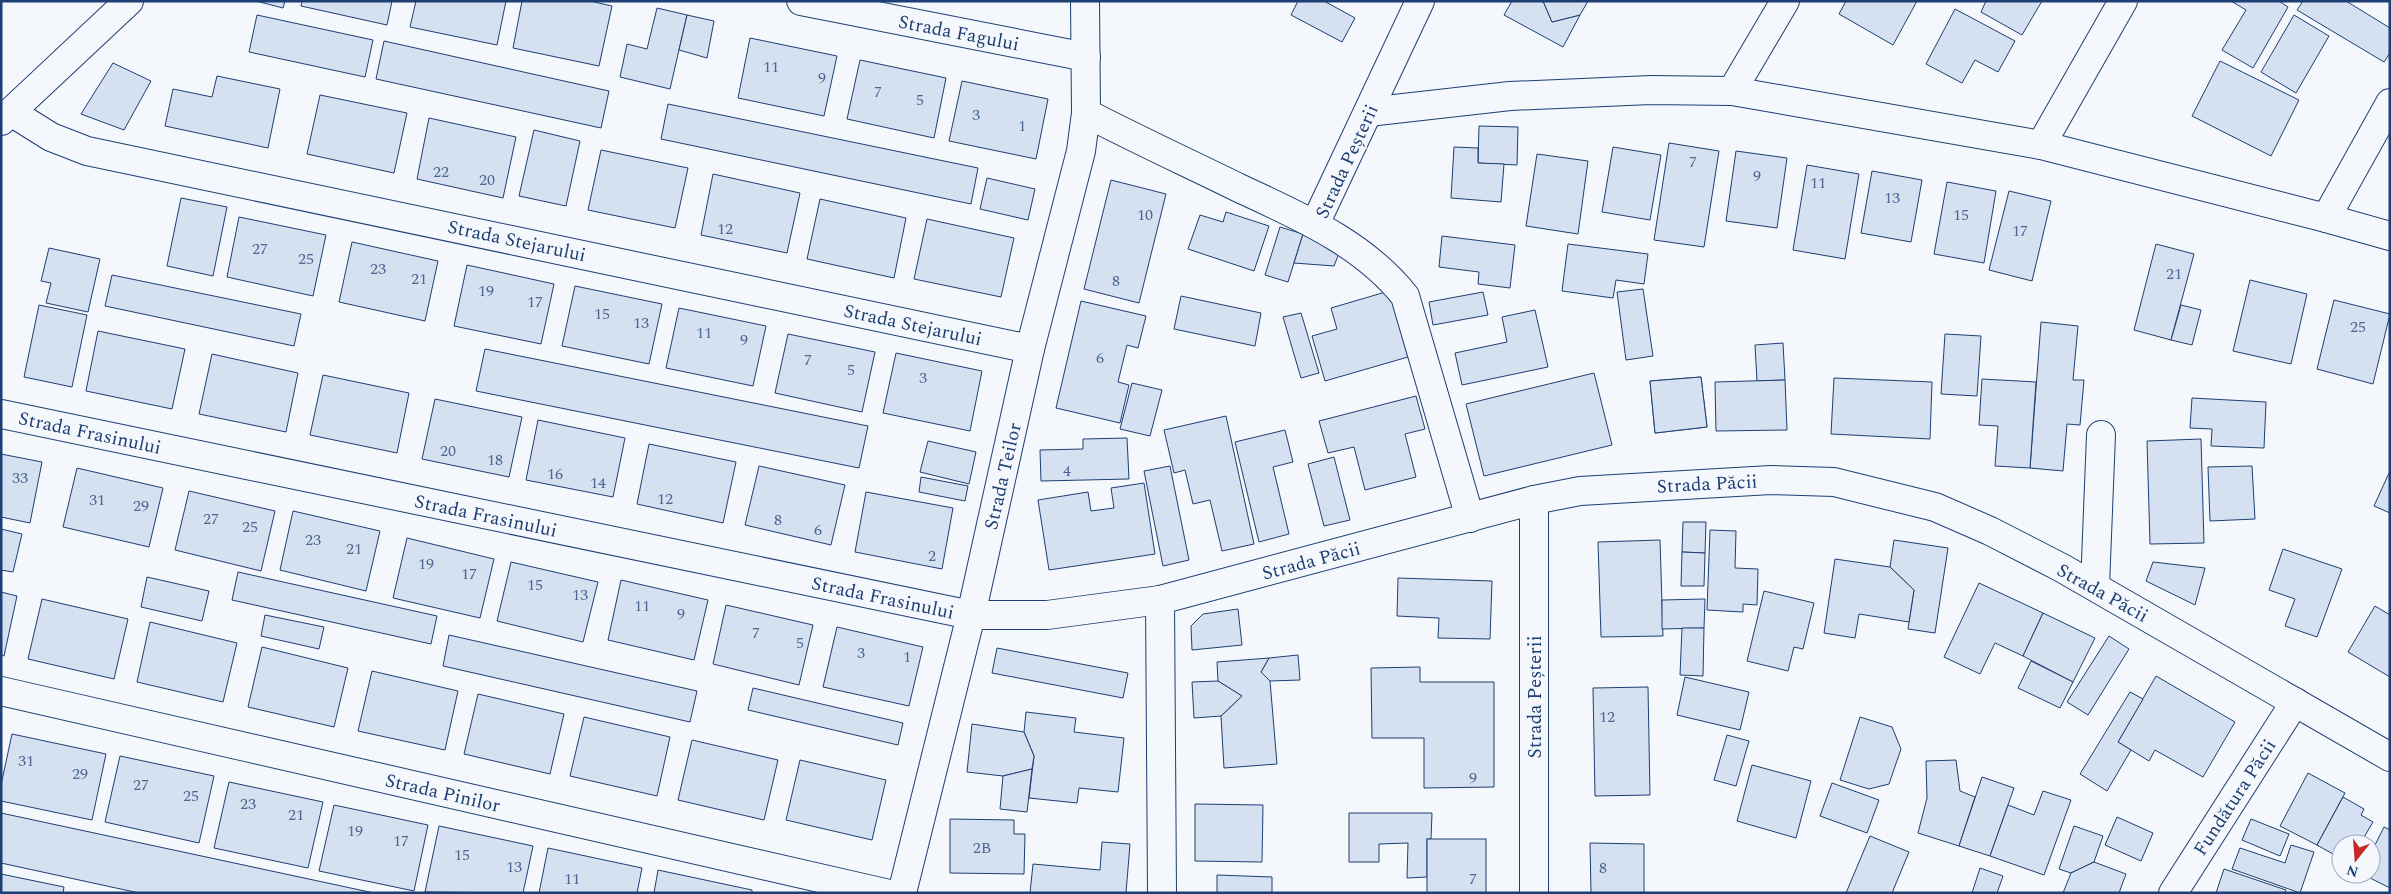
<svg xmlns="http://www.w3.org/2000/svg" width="2391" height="894" viewBox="0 0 2391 894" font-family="Spectral,serif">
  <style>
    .building { fill: #d5e0f0; stroke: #1d3f73 }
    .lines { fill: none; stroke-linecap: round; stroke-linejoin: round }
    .street-casing { stroke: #1d3f73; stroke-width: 30 }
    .street { stroke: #f4f7fb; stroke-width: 28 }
    .labels { text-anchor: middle; stroke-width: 4; stroke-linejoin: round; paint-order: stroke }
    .number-label { font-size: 16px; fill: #4b6792 }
    .street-label { font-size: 19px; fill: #1d3f73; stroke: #f4f7fb }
  </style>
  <rect width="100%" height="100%" fill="#f4f7fb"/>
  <g class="building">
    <polygon points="256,1 285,1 283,8"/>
    <polygon points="302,1 392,1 387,25 301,6"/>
    <polygon points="416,1 506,1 497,45 410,27"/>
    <polygon points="522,1 590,1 612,6 599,66 513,48"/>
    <polygon points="1298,1 1324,1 1355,18 1342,42 1291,15"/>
    <polygon points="1512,1 1543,1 1552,22 1580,15 1563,47 1504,15"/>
    <polygon points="1543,1 1588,1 1580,15 1552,22"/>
    <polygon points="1846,1 1917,1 1893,45 1839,14"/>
    <polygon points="1986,1 2042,1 2022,35 1981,12"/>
    <polygon points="2231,1 2279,1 2288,7 2253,68 2222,50 2246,10"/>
    <polygon points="2303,1 2346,1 2390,28 2390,53 2384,62 2297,10"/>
    <polygon points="657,8 687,15 670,89 620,77 627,44 647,49"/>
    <polygon points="1955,9 2015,41 1998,72 1975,60 1962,83 1926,64"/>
    <polygon points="257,15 373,40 365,77 249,52"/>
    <polygon points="687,15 714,21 707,58 679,50"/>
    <polygon points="2294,15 2329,36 2296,93 2261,72"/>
    <polygon points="750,38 837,56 824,116 738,98"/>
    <polygon points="384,41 609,91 601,128 376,79"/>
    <polygon points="860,60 946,78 934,138 847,119"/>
    <polygon points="2220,61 2299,100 2271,156 2192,116"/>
    <polygon points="113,63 151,81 124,130 81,114"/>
    <polygon points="217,76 280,89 268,148 165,126 173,89 212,97"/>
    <polygon points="962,81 1048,99 1036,159 949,141"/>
    <polygon points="320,95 407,113 394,173 307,154"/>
    <polygon points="668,104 978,168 971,204 661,139"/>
    <polygon points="429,118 516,137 503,198 417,179"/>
    <polygon points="1479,126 1518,127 1517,165 1478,163"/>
    <polygon points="534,130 580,141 566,206 519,196"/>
    <polygon points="1669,143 1719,151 1704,247 1654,240"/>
    <polygon points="1454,147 1478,148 1478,163 1504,164 1501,202 1451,198"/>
    <polygon points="1613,147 1661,155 1650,220 1602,212"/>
    <polygon points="601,150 688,168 675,228 588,210"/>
    <polygon points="1736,151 1787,158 1777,228 1726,221"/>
    <polygon points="1537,154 1588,161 1578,234 1526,226"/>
    <polygon points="1807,165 1859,174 1845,259 1793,250"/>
    <polygon points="1872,171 1922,180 1911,242 1861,233"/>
    <polygon points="713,174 800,193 787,253 701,235"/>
    <polygon points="987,178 1035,189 1028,220 980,209"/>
    <polygon points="1111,180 1166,194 1139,303 1084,289"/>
    <polygon points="1947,182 1996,191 1984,263 1934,254"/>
    <polygon points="2009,191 2051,201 2032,281 1989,270"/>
    <polygon points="181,198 227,207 213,276 167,266"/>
    <polygon points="820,199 906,218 894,278 807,259"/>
    <polygon points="1226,212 1269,226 1254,271 1188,249 1200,215 1223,222"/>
    <polygon points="239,217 326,235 313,296 227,277"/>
    <polygon points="927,219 1014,238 1001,297 914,279"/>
    <polygon points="1280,227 1303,234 1288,282 1265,275"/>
    <polygon points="1303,234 1339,253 1334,266 1294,263"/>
    <polygon points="1442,236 1515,245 1510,288 1478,284 1479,272 1439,267"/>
    <polygon points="352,242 438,261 425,321 339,302"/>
    <polygon points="1568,244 1648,254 1644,284 1616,280 1613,298 1562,291"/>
    <polygon points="2156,244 2194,254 2171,340 2134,330"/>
    <polygon points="49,248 100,259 88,312 46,303 51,283 41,281"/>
    <polygon points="467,265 554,284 541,344 454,326"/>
    <polygon points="112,275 301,314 294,346 105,306"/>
    <polygon points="2250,280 2307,294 2291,364 2233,351"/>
    <polygon points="575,286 662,304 649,364 562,346"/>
    <polygon points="1643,289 1653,356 1626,360 1617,292"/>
    <polygon points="1389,291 1408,357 1325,381 1312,336 1337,329 1331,308"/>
    <polygon points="1483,292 1488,315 1433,325 1429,302"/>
    <polygon points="1181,296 1261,313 1255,346 1174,329"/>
    <polygon points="2334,300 2390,314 2373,384 2317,369"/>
    <polygon points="1081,301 1146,316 1138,348 1127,345 1118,382 1129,385 1120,423 1056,408"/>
    <polygon points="39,305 87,315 72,387 24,377"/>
    <polygon points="2181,305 2201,310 2192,345 2171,340"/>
    <polygon points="679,308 766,326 753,386 666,368"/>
    <polygon points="1535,310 1548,367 1462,385 1455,353 1507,342 1502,317"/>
    <polygon points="1301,313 1319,373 1301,378 1283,317"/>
    <polygon points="2041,322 2078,326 2073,380 2084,380 2080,425 2067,424 2063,471 2030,468"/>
    <polygon points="98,331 185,349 172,409 86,391"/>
    <polygon points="788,334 875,352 862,412 775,393"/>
    <polygon points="1945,334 1981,336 1977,396 1941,394"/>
    <polygon points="1783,343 1785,380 1757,381 1755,345"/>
    <polygon points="485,349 868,426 859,468 476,391"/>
    <polygon points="896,353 982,371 970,431 883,413"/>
    <polygon points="212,354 298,373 286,432 199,414"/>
    <polygon points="1594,373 1612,445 1484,476 1466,404"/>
    <polygon points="323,375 409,393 397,453 310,435"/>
    <polygon points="1701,377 1707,427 1655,433 1650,381"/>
    <polygon points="1701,377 1707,427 1655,433 1650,381"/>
    <polygon points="1834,378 1932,382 1930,439 1831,434"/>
    <polygon points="1982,379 2036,382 2030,468 1995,466 1998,426 1979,425"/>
    <polygon points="1785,380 1787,430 1716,431 1715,382"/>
    <polygon points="1132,383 1162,390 1150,436 1120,429"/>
    <polygon points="1416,396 1425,429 1405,434 1416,477 1365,490 1354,447 1328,453 1319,421"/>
    <polygon points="2192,398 2266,402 2264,448 2211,446 2212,429 2190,428"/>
    <polygon points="435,399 522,417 509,477 422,459"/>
    <polygon points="1226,416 1254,544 1222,551 1210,500 1193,504 1185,470 1174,473 1164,430"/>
    <polygon points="538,420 625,438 613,497 526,480"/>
    <polygon points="1285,430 1293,462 1273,467 1289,534 1259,542 1235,442"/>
    <polygon points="1127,438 1129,479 1041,481 1040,450 1083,449 1083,439"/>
    <polygon points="2201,439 2204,543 2150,544 2147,441"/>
    <polygon points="928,441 976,452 969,484 920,472"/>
    <polygon points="649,444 736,462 723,523 637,504"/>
    <polygon points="1,454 42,462 30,523 1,517"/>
    <polygon points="1334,457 1350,520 1324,526 1308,464"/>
    <polygon points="759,466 845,485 831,545 745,525"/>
    <polygon points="1170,466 1189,560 1163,566 1144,471"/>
    <polygon points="2252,466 2255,519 2210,521 2208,467"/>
    <polygon points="77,468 163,488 149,547 63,527"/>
    <polygon points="2389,473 2390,474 2390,513 2374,506"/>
    <polygon points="921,477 968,486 965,501 919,492"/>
    <polygon points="1144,483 1155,554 1049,570 1038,500 1088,492 1091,511 1114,508 1111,488"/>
    <polygon points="189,491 275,511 261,571 175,550"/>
    <polygon points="866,492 953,508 942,569 855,552"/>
    <polygon points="293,511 380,531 366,591 280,570"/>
    <polygon points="1683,522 1706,522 1705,553 1682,552"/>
    <polygon points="1,529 22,534 13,572 1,570"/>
    <polygon points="1710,530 1736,531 1735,568 1758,569 1757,605 1743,604 1743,612 1707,610"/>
    <polygon points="407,538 494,559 480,618 393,598"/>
    <polygon points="1660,540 1663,636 1601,637 1598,542"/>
    <polygon points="1894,540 1948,548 1935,633 1908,629 1914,590 1890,567"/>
    <polygon points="2283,549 2342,569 2317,637 2285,626 2295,599 2269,590"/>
    <polygon points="1682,552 1705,553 1704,586 1681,586"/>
    <polygon points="1835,559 1890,567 1914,590 1909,622 1859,614 1855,638 1824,633"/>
    <polygon points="511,562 598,582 583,642 497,621"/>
    <polygon points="2153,562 2205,568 2195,605 2146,581"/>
    <polygon points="238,572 437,616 431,644 232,600"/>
    <polygon points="147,577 209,591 202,621 141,607"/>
    <polygon points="1398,578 1492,581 1490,639 1438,638 1439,618 1397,616"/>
    <polygon points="621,580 708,600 694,660 608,640"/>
    <polygon points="1979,583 2043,613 2023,656 1995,643 1980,674 1944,657"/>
    <polygon points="1764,591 1814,603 1803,649 1794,647 1788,671 1747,661"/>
    <polygon points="1,592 17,596 4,656 1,655"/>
    <polygon points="42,599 128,619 114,679 28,659"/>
    <polygon points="1705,599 1704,628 1662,629 1662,600"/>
    <polygon points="726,605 813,625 799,685 713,664"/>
    <polygon points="2375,606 2390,615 2390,677 2348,652"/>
    <polygon points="1238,609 1242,645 1192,650 1191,626 1203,614"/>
    <polygon points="2043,613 2095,638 2073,682 2023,656"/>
    <polygon points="265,615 324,627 319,649 261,636"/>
    <polygon points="150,622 237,643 223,702 137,682"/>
    <polygon points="837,627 923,647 909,706 823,687"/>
    <polygon points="1682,628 1704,628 1703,676 1680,675"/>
    <polygon points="449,635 697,691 690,722 443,666"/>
    <polygon points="2109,636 2129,649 2088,715 2067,702"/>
    <polygon points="262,647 348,668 334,727 248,707"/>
    <polygon points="997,648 1128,673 1123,698 992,673"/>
    <polygon points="1298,655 1300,680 1270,681 1261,672 1269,658"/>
    <polygon points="1269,658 1261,672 1270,681 1277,764 1224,768 1221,716 1242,696 1218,681 1217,662"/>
    <polygon points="2031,661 2073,682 2060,708 2018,688"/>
    <polygon points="1420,667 1420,682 1494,682 1494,787 1424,788 1424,738 1372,738 1371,668"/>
    <polygon points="372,671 458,691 445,750 358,731"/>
    <polygon points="2156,676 2235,722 2203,777 2155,750 2149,761 2118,742"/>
    <polygon points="1685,677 1749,692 1740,730 1677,715"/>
    <polygon points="1218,681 1242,696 1221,716 1194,718 1192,682"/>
    <polygon points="1648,687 1650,795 1595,796 1593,688"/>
    <polygon points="753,688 903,723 898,745 748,710"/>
    <polygon points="2130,692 2143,699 2118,742 2131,750 2107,791 2080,774"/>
    <polygon points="478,694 564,714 550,774 464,754"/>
    <polygon points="1026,712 1076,718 1074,732 1124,738 1118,792 1079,788 1077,803 1029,798 1034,756 1024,732"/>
    <polygon points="584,717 670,737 657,796 570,776"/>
    <polygon points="1860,717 1892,727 1901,749 1889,784 1869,789 1840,780"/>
    <polygon points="972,724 1024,732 1034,756 1032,769 1003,776 967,772"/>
    <polygon points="12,734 106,754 92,820 1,801 1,785"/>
    <polygon points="1727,735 1749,741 1736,786 1714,780"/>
    <polygon points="692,740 778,760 764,820 678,800"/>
    <polygon points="120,756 214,776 199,843 105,822"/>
    <polygon points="800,760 886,780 872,840 786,820"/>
    <polygon points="1956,760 1960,791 1975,797 1959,846 1918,833 1927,798 1926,761"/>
    <polygon points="1752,765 1811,781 1796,838 1737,821"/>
    <polygon points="1032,769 1027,812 1000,809 1003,776"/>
    <polygon points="2308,773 2345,793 2317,845 2280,826"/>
    <polygon points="1982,777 2014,788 1990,856 1959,846"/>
    <polygon points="229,782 323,802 308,868 214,848"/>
    <polygon points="1832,783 1879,800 1867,833 1820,816"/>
    <polygon points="2043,791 2071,800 2044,875 1990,856 2008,805 2034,815"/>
    <polygon points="2343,797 2364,809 2361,815 2373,822 2360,844 2341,844 2340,858 2317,845"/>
    <polygon points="1195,804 1263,805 1262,862 1195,861"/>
    <polygon points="334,805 428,825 414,891 319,871"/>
    <polygon points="1,813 374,893 139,893 1,863"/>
    <polygon points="1349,813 1432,813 1431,839 1427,839 1427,877 1407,878 1408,843 1379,844 1379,862 1349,862"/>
    <polygon points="2117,817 2153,833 2141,861 2105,845"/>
    <polygon points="950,819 1014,820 1014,834 1025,834 1024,874 950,873"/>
    <polygon points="2251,819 2289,834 2280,856 2242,840"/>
    <polygon points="439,826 533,846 523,893 425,892"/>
    <polygon points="2074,826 2103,836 2094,862 2071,873 2059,869"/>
    <polygon points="2384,827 2390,830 2390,888 2362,874 2371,874 2371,853"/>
    <polygon points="1870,836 1909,852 1892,893 1846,893"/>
    <rect x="1427" y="839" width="59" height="54"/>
    <polygon points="1102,842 1130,844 1126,893 1030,893 1033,864 1100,870"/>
    <polygon points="1590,843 1644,844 1644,893 1591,893"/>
    <polygon points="2291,845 2314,852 2300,893 2232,869 2240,848 2285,863"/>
    <polygon points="548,848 642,868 637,893 539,893"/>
    <polygon points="2094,862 2126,874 2119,893 2063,893 2071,873"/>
    <polygon points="1980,868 2003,876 1997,893 1972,893"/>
    <polygon points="2224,869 2286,890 2285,893 2216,893"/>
    <polygon points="658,870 752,890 752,893 654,893"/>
    <polygon points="1,874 64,887 63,893 1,893"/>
    <polygon points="1217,875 1272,877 1272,893 1217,893"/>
  </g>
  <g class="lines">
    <g class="street-casing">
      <g id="street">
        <polyline points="801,1 1086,57"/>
        <polyline points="1732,91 1785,1"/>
        <polyline points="11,112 51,137 87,151 1030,349"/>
        <polyline points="1368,112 1510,96 1651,90 1732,91 2041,145 2326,218 2390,236"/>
        <path d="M1086 113C1136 139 1188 163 1239 188 1299 216 1363 243 1405 296L1470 518"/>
        <polyline points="1,121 129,1"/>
        <polyline points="2041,145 2123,1"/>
        <polyline points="2326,218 2390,103"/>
        <polyline points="1315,224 1420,1"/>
        <polyline points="1,414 971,615 1047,615 1160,600 1534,500 1580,491 1771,480 1834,482 1935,507 1990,531 2062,568 2390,757"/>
        <polyline points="2095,586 2101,435"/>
        <polyline points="1160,600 1162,893"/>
        <polyline points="1,691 885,893"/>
        <polyline points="902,893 971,615 1030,349 1081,151 1086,113 1085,1"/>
        <polyline points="1534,893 1534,500"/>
        <polyline points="2173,893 2295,702"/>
      </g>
    </g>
    <use href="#street" class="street"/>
  </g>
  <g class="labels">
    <g class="number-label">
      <text x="771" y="72">11</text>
      <text x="822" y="83">9</text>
      <text x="878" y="97">7</text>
      <text x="920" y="105">5</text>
      <text x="976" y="120">3</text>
      <text x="1022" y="131">1</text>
      <text x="1693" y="167">7</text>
      <text x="441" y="177">22</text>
      <text x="1757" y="181">9</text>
      <text x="487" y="185">20</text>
      <text x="1818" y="188">11</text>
      <text x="1892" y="203">13</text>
      <text x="1145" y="220">10</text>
      <text x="1961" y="220">15</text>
      <text x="725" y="234">12</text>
      <text x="2020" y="236">17</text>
      <text x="260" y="254">27</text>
      <text x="306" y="264">25</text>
      <text x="378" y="274">23</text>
      <text x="2174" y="279">21</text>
      <text x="419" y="284">21</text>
      <text x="1116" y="286">8</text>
      <text x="486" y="296">19</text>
      <text x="535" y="307">17</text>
      <text x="602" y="319">15</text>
      <text x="641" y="328">13</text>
      <text x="2358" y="332">25</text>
      <text x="704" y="338">11</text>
      <text x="744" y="345">9</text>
      <text x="1100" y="363">6</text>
      <text x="808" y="365">7</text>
      <text x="851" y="375">5</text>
      <text x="923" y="383">3</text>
      <text x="448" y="456">20</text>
      <text x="495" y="465">18</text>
      <text x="1067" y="476">4</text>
      <text x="555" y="479">16</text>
      <text x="20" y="483">33</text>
      <text x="598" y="488">14</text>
      <text x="665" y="504">12</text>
      <text x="97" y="505">31</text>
      <text x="141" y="511">29</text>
      <text x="211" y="524">27</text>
      <text x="778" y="525">8</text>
      <text x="250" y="532">25</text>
      <text x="818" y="535">6</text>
      <text x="313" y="545">23</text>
      <text x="354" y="554">21</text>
      <text x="932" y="561">2</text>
      <text x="426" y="569">19</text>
      <text x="469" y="579">17</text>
      <text x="535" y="590">15</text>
      <text x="580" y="600">13</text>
      <text x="642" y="611">11</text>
      <text x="681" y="619">9</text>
      <text x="756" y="638">7</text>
      <text x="800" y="648">5</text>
      <text x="861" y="658">3</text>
      <text x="907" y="662">1</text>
      <text x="1607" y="722">12</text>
      <text x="26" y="766">31</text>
      <text x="80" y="779">29</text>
      <text x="1473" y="783">9</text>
      <text x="141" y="790">27</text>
      <text x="191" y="801">25</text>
      <text x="248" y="809">23</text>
      <text x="296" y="820">21</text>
      <text x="355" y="836">19</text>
      <text x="401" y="846">17</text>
      <text x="982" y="853">2B</text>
      <text x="462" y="860">15</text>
      <text x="514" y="872">13</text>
      <text x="1603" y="873">8</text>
      <text x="572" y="884">11</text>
      <text x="1473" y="884">7</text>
    </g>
    <g class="street-label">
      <text transform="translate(959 32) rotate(11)" y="7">Strada Fagului</text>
      <text transform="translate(1346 161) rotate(-65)" y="7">Strada Peșterii</text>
      <text transform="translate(517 240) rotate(12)" y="7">Strada Stejarului</text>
      <text transform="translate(913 324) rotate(12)" y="7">Strada Stejarului</text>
      <text transform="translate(90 432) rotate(12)" y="7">Strada Frasinului</text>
      <text transform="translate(1002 476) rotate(-77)" y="7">Strada Teilor</text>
      <text transform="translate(1707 483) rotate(-3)" y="7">Strada Păcii</text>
      <text transform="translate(486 515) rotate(12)" y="7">Strada Frasinului</text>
      <text transform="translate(1311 560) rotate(-15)" y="7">Strada Păcii</text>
      <text transform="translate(2103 592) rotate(29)" y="7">Strada Păcii</text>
      <text transform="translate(883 597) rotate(12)" y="7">Strada Frasinului</text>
      <text transform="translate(1534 697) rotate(-90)" y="7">Strada Peșterii</text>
      <text transform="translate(443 792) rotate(13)" y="7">Strada Pinilor</text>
      <text transform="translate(2234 797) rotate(-57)" y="7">Fundătura Păcii</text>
    </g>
  </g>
  <rect width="2391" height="894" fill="none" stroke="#1d3f73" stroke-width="5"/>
  <g transform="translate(2356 859) rotate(197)"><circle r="24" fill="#f4f7fb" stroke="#9eadc5"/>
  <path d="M0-4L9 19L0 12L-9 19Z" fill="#c62828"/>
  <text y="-8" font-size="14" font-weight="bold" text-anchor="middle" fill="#1d3f73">N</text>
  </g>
</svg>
